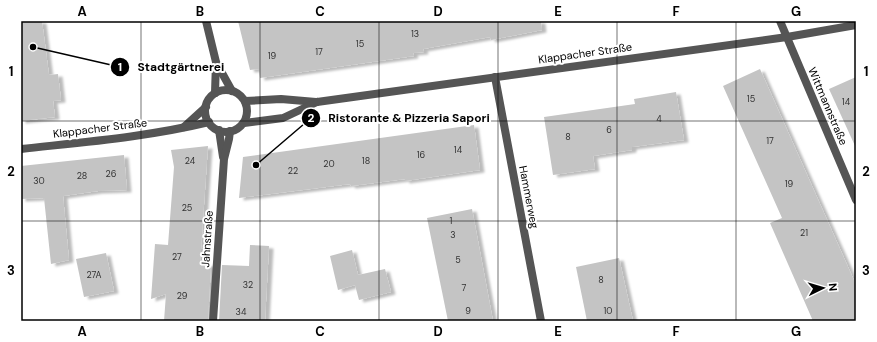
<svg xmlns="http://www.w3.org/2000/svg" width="877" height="342" viewBox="0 0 877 342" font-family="'DM Sans',sans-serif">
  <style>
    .building { fill: #c4c4c4; filter: url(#shadow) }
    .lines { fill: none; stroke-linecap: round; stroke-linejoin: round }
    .minor { stroke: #555; stroke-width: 8 }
    .tertiary { stroke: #555; stroke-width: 8 }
    .grid { fill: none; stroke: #000; stroke-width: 1; stroke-opacity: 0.55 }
    .labels { text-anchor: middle; stroke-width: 4; stroke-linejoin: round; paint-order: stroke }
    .number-label { font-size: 9px; fill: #313131 }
    .street-label { font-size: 11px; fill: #000; stroke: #fff }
    .leader { fill: none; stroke: #000; stroke-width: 1.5 }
    .callout-dot { fill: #000; stroke: #fff; stroke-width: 1.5 }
    .mark-label { font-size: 12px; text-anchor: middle; font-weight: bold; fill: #fff }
    .callout-label { font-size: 12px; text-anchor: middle; font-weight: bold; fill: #000; stroke: #fff; stroke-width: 4; stroke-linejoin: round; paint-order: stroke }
    .neatline { fill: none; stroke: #000; stroke-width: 1.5 }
    .grid-label { font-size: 13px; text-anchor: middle; font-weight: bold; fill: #000 }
  </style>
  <defs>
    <filter id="shadow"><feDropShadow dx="4.5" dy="2.5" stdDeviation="1" flood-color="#0004"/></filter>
  </defs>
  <rect width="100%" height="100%" fill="#fff"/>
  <g class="building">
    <polygon points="21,21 42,21 49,75 58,74 61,100 53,101 55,117 21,121"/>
    <polygon points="238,21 541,21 542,30 491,40 490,37 423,49 424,52 413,53 414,56 260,78 259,69 250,70"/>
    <polygon points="760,69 856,285 856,321 813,321 770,223 782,218 723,86"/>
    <polygon points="856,77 856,148 829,89"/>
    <polygon points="676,92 684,140 632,147 632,150 593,156 595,169 553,175 544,117 635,104 634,99"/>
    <polygon points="474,125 480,170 405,181 405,179 351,186 350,184 239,198 243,157"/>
    <polygon points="208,146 200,264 211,264 208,321 164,321 166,294 151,299 155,244 168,245 174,167 171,150"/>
    <polygon points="124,155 127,190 98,191 63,196 69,260 51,264 44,198 21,199 21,166"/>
    <polygon points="472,209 493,321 448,321 427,218"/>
    <polygon points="250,245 269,246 265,321 219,321 222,265 249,266"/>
    <polygon points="352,250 358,275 385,269 391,292 359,300 355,285 338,290 330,256"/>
    <polygon points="106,253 114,291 84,297 76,259"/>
    <polygon points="619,258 633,321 587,321 576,267"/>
  </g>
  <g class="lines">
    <g class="minor">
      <polyline points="206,21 216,62 215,93"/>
      <polyline points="780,21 856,200"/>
      <polyline points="217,64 232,91"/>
      <polyline points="495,77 541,321"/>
      <circle cx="226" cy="111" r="21"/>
      <polyline points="245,101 281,99 316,102"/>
      <polyline points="244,123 283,118 317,102"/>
      <polyline points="184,127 206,107"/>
      <polyline points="219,130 223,157"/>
      <path d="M21 149C84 142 147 137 209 122"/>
      <polyline points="213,321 224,159 229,139 230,131"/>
    </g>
    <polyline class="tertiary" points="317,102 787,37 856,25"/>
  </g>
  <path class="grid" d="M141 21V321M260 21V321M379 21V321M498 21V321M617 21V321M736 21V321M21 121H856M21 221H856"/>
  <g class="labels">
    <g class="number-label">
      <text x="415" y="37">13</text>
      <text x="360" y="47">15</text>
      <text x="319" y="55">17</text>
      <text x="272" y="59">19</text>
      <text x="751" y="102">15</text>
      <text x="846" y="105">14</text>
      <text x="659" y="122">4</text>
      <text x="609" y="133">6</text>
      <text x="568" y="140">8</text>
      <text x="770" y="144">17</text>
      <text x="458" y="153">14</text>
      <text x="421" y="158">16</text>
      <text x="190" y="164">24</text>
      <text x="366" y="164">18</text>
      <text x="329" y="167">20</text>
      <text x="293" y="174">22</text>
      <text x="111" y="177">26</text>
      <text x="82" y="179">28</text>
      <text x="39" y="184">30</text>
      <text x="789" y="187">19</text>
      <text x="187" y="211">25</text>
      <text x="451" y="224">1</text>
      <text x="804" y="236">21</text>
      <text x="453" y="238">3</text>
      <text x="177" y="260">27</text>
      <text x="458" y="263">5</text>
      <text x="94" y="278">27A</text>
      <text x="601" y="283">8</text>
      <text x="248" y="288">32</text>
      <text x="464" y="291">7</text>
      <text x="182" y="299">29</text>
      <text x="468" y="314">9</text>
      <text x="608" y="314">10</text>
      <text x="241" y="315">34</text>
    </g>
    <g class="street-label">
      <text transform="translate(585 53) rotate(-8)" y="4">Klappacher Straße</text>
      <text transform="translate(828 106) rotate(67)" y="4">Wittmannstraße</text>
      <text transform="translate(100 128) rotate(-7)" y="4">Klappacher Straße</text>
      <text transform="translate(529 197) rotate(79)" y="4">Hammerweg</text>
      <text transform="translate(207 239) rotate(-86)" y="4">Jahnstraße</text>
    </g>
  </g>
  <path class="leader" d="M33 47L120 67M256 165L311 118"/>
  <g class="callout-dot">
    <circle cx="33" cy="47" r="4"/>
    <circle cx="256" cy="165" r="4"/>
    <circle cx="120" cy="67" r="10"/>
    <circle cx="311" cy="118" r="10"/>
  </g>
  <g class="mark-label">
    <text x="120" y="71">1</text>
    <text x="311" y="122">2</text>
  </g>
  <g class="callout-label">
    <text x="181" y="71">Stadtgärtnerei</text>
    <text x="409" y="122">Ristorante &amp; Pizzeria Sapori</text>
  </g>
  <rect width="877" height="342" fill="none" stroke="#ffffff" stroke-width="44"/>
  <g transform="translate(823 288) rotate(85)" stroke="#ffffff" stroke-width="3" paint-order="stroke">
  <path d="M0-3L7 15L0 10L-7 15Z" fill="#000000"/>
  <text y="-6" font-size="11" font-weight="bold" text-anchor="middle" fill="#000000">N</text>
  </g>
  <rect x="22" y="22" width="833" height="298" class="neatline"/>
  <g class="grid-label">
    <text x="82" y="16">A</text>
    <text x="200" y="16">B</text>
    <text x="320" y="16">C</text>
    <text x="438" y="16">D</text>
    <text x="558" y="16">E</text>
    <text x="676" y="16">F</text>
    <text x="796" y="16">G</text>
    <text x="11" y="76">1</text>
    <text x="866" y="76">1</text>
    <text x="11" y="176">2</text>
    <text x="866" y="176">2</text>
    <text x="11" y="275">3</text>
    <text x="866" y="275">3</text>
    <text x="82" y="336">A</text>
    <text x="200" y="336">B</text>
    <text x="320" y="336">C</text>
    <text x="438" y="336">D</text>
    <text x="558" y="336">E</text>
    <text x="676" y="336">F</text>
    <text x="796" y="336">G</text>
  </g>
</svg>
